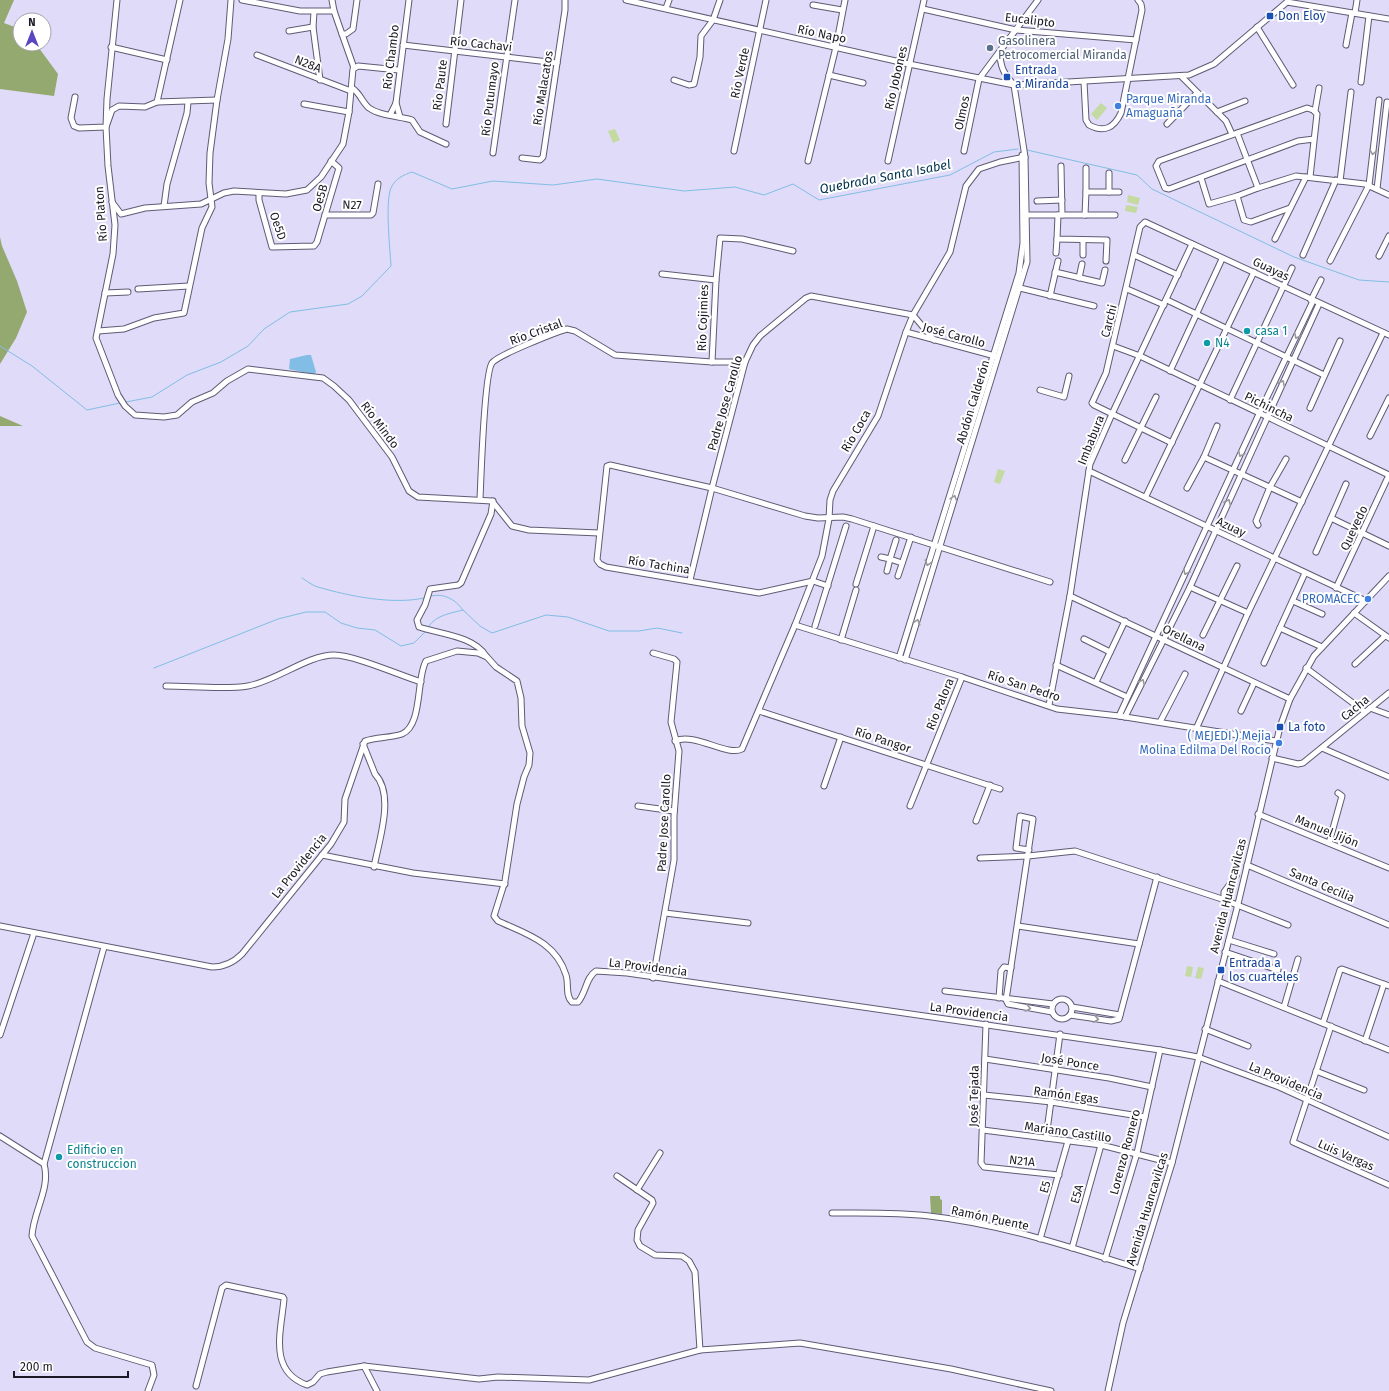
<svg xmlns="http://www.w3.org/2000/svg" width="1389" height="1391" viewBox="0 0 1389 1391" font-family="'Fira Sans',sans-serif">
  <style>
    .green { fill: #c4daa1 }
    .forest { fill: #94a96f }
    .water { fill: #82bde5 }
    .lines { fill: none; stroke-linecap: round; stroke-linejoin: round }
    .stream { stroke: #82bde5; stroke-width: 1 }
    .minor-casing { stroke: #5f5b74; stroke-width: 7 }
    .minor { stroke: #fff; stroke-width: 5 }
    .oneway { stroke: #98989c }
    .transit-dot { fill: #1a4fb4; stroke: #fff; stroke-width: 1.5 }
    .service-dot { fill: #5c6f8a; stroke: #fff; stroke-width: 1.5 }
    .shop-dot { fill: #3f7fe0; stroke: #fff; stroke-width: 1.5 }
    .culture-dot { fill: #0f9aa8; stroke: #fff; stroke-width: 1.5 }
    .labels { text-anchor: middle; stroke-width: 4; stroke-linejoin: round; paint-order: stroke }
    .transit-label { font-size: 12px; fill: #164399; stroke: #fff; text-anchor: start }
    .street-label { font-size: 12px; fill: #1b1924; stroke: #fff }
    .service-label { font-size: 12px; fill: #4e5e75; stroke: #fff; text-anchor: start }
    .shop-label { font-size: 12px; fill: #366cbe; stroke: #fff; text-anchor: end }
    .culture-label { font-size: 12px; fill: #0d838f; stroke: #fff; text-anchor: start }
    .water-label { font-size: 13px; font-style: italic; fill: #00324d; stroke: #fff }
  </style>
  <rect width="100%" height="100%" fill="#dfdbf8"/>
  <g class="green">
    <polygon points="1101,103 1107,108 1097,120 1091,114"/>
    <polygon points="615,129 620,140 613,143 608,131"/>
    <polygon points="1128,195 1140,198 1138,205 1127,202"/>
    <polygon points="1126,205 1138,207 1136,213 1125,211"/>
    <polygon points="998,469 1005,471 1000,484 994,482"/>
    <polygon points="1187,966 1193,967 1191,977 1185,976"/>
    <polygon points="1198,967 1204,968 1201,979 1195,978"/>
  </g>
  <g class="forest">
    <polygon points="0,0 14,0 4,23 20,29 20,44 36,44 58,74 54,96 0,89"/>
    <polygon points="0,237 2,246 17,281 27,312 16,338 0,364"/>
    <polygon points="0,416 23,426 0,426"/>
    <polygon points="930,1196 940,1196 940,1199 942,1200 942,1214 931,1213"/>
  </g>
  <polygon class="water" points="307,355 311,355 316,372 314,375 289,369 290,359"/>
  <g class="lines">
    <g class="stream">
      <polyline points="1027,150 1137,175 1152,189 1294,257 1359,280 1389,282"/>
      <polyline points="0,346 32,366 87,410 120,403"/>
      <path d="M126 402 152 397 187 375 221 362 248 346 264 329 290 312 348 304 362 296 391 266C390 250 385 201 391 188 395 179 403 175 412 172L452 189 493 181 553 185 597 179 684 191 735 187 764 195 793 184 819 200 950 175 994 152 1018 149"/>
      <path d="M302 578C307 581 313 586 318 587 348 596 393 605 424 598"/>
      <path d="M431 596C444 593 455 599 463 610"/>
      <path d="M429 626C436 615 452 613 463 610L480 626 492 633 546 615 568 617 609 631H639L657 628 682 633"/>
      <polyline points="154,668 278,619 306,612 325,612 341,623 357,628 375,630 401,646 414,643 425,632"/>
    </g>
    <g class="minor-casing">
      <g id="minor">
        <polyline points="117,0 107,99 106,127 108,166 115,225 113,254 96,338 118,395 125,406 135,415 164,417 177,415 192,402 213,393 227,381 248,369 323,378 334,386 349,400 392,457 409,491 418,497 492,501 512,526 529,530 599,533"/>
        <polyline points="242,0 300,11 334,11 342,34 346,34 353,29 357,0"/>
        <polyline points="332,0 334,11"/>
        <polyline points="626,0 909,64 1014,85 1189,75 1214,64 1287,2 1389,19"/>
        <polyline points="813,5 842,10"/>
        <polyline points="666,8 669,0"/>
        <polyline points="923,9 1016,30 1136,40"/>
        <polyline points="314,12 313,27 320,80"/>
        <polyline points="1355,13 1357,0"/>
        <polyline points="1257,27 1293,85"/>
        <polyline points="289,31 313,27"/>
        <polyline points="342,34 354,68"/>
        <polyline points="403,45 557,63"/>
        <polyline points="1346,45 1352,13"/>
        <polyline points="111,47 167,60"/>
        <path d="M1000 52C1000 67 1004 74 1014 85"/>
        <polyline points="257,55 351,91"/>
        <polyline points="829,75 863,83"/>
        <polyline points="1181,76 1226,121 1232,134"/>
        <polyline points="674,80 689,85 694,84 700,57 701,36 713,20 720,0"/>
        <path d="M1084 82 1086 120 1089 125C1104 133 1114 128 1121 113L1142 10 1141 4 1138 0"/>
        <polyline points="1361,82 1369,16"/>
        <path d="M352 88C360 93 362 102 369 108 380 116 399 116 412 120L420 132 446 144"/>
        <polyline points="75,97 71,118 74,126 79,128 106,127 112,110 119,106 145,107 157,102 217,100"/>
        <polyline points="157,102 180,0"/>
        <polyline points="396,103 400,117"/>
        <polyline points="304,104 349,112"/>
        <polyline points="1315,111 1319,88"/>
        <polyline points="1217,112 1245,101"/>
        <polyline points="390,115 396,103 409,0"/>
        <polyline points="446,124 461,0"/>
        <polyline points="1167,124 1197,93"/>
        <polyline points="1237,133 1258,188 1237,196 1244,220 1251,222 1290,208"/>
        <polyline points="734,151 766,0"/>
        <polyline points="964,151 979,79 1038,0"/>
        <polyline points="493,153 515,0"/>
        <polyline points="522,158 540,160 543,157 565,10 565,0"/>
        <polyline points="808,161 836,47 845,0"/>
        <polyline points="888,161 924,0"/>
        <polyline points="1061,166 1062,215"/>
        <polyline points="1109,173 1109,192"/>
        <polyline points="1310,177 1317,114 1313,110 1307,108 1159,161 1156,166 1165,188 1169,189 1298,141 1314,139"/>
        <polyline points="1201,178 1209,204 1237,196"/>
        <polyline points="1340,181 1351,92"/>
        <polyline points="1258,188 1296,176 1365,184 1389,195"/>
        <polyline points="1377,189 1387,102"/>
        <polyline points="1086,192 1086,168"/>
        <polyline points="259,193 259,200 272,247 314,246 317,242 339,168 331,161"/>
        <polyline points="1037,201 1062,200"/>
        <polyline points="112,202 121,214 145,208 201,204 224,193 234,191 286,194 307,190 321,177 343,144 349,112 353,69 358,66 399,70"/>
        <polyline points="164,206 167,184 187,113 188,102"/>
        <polyline points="325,215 371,215 373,213 378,184"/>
        <polyline points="1026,215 1115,215"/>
        <polyline points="1058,215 1057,239 1107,240 1106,261"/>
        <polyline points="1085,215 1086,192 1119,192"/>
        <polyline points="1275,239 1306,177"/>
        <polyline points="1056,253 1057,239"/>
        <polyline points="1083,255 1083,240"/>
        <polyline points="1134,255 1178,275"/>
        <polyline points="1303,255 1336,180"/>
        <polyline points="1379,256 1389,236"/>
        <polyline points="1330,261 1369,185 1379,100"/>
        <polyline points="1055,272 1102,283 1105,270"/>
        <polyline points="662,274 716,280 712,362"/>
        <polyline points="1079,278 1082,264"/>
        <polyline points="716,280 720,238 742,239 793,251"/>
        <polyline points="1020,288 1094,306"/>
        <polyline points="138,289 189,286"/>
        <polyline points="1127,289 1164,305"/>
        <polyline points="105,293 128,292"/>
        <polyline points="1050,296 1058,261"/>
        <polyline points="1167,300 1324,375"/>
        <polyline points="1311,300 1321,280"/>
        <polyline points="98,331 124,329 154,318 184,313 202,228 212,207 209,183 210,153 217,100 228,39 231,0"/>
        <polyline points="906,332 995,356"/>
        <polyline points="1113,346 1140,356 1389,475"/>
        <polyline points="1170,371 1222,259"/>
        <polyline points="1040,390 1064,397 1069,376"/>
        <polyline points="1230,400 1292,268"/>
        <polyline points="1310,408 1340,341"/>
        <polyline points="1370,436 1389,398"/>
        <polyline points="1172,443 1094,405 1092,403 1106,373 1140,227 1145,222 1389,335"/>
        <polyline points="1204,457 1302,502"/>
        <polyline points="1125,460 1156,397"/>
        <polyline points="1089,471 1366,601"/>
        <polyline points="1187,488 1204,457 1217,426"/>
        <polyline points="1146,496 1254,272"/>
        <path d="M480 499C481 479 484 374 492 363 498 355 556 332 567 329L575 331 615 355 712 362H745"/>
        <polyline points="1331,518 1389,546"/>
        <polyline points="1258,525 1256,521 1270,487 1286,459"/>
        <polyline points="896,540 890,559 902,563"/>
        <polyline points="1316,552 1346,484"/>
        <polyline points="881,557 890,559 887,571"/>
        <polyline points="898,576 911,537"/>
        <polyline points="690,580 712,488 745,362 753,345 760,336 806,298 811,296 913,315 934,340"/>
        <polyline points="856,584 874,526"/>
        <polyline points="828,586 813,581 759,593 606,567 600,564 597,560 607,466 610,465 712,488 805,516 818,518 843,517 852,519 1050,582"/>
        <polyline points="1190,587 1248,613"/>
        <polyline points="1336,588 1389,475"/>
        <polyline points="1070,596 1290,699"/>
        <polyline points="1293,601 1322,614"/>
        <polyline points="1354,613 1389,638"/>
        <polyline points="795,625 962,677 1057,709 1119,716 1276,741"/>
        <polyline points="815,626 846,526"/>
        <polyline points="1280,628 1322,647"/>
        <polyline points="1203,635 1237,566"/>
        <polyline points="1084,639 1110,652"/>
        <polyline points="841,640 856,590"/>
        <polyline points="653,653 674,659 677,662 671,722 679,751 674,816 674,860 653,978"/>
        <path d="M486 656C474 636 440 634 419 627L417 620 425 605 430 589 458 585 461 583 491 514 493 501"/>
        <polyline points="899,658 1019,273 1023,243 1022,155"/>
        <polyline points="905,660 1027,262 1025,157 1014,85"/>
        <polyline points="1264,663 1305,573"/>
        <polyline points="1355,664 1385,636"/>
        <polyline points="1056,665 1127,697"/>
        <polyline points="1306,668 1365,712"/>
        <polyline points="1096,682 1125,621"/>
        <path d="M166 686C190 686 225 690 248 686 276 681 308 655 334 655 354 655 399 675 421 682"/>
        <polyline points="1049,705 1070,596 1090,464 1112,414 1192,244"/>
        <polyline points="1370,708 1389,715"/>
        <polyline points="759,711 1000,789"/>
        <polyline points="1241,711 1254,683"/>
        <polyline points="1119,716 1259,414 1313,301"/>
        <polyline points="1125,717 1190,587 1319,304"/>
        <polyline points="1160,722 1185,674"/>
        <polyline points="1196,729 1248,613 1383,333"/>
        <path d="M675 741C695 732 727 757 742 749L795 625 822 556 829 519 830 500 833 491 878 416 906 332 913 315 950 252 966 186 979 169 1000 162 1025 157"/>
        <path d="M363 744 375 774C395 795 379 840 374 867"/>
        <polyline points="1322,748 1389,777"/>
        <polyline points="1272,758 1298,764 1303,763 1389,693"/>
        <polyline points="824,786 841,737"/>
        <polyline points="638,806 674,811"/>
        <polyline points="910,806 962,677"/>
        <polyline points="1258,814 1389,868"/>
        <polyline points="976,821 990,785"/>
        <polyline points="1329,843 1342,796 1338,793"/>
        <polyline points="1029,850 1016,848 1020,816 1033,819 1006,1000 1008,1004 1052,1012"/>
        <polyline points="322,855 413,873 505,884"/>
        <polyline points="980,858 1028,856 1075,851 1222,899 1288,925"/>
        <polyline points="1247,865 1389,925"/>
        <polyline points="1224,900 1224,892 1236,876"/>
        <polyline points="665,913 748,923"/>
        <path d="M0 926 212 967C224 967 234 962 242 954L331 844 344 822 345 799 365 741C377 737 390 738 402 734 423 725 416 678 426 661L457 651 478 653 487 657 496 667 517 681 521 698 522 726 530 753 529 765 524 777 517 804 505 881 494 916 498 921C526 934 556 942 566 975 569 983 565 996 572 1002H578C586 993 586 977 596 971L627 973 1160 1050 1198 1057 1279 1087 1389 1137"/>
        <polyline points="1018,926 1139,944"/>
        <polyline points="1229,940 1274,954"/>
        <path d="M104 947 44 1164C51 1188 33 1212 32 1236L87 1342 95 1348 152 1365 154 1375 148 1391"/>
        <polyline points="1225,952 1278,970"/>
        <polyline points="1218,981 1389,1050"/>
        <polyline points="945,991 1053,1004"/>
        <polyline points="999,998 1001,971 1004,967 1011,968"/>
        <circle cx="1062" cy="1009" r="10"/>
        <polyline points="1072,1007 1120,1015"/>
        <polyline points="1284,1007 1298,959"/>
        <polyline points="1070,1015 1111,1021 1119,1019 1157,877"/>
        <polyline points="1323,1023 1340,970 1342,969 1389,986"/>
        <polyline points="986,1024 981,1163 984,1167 1059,1175"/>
        <polyline points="1331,1026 1293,1142 1389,1185"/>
        <polyline points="1205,1029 1248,1046"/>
        <polyline points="0,1035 34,933"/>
        <polyline points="1365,1041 1384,984"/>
        <polyline points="985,1059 1109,1078 1152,1087"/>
        <polyline points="1316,1071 1364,1090"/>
        <polyline points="984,1095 1051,1102 1145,1117"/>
        <polyline points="983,1130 1101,1145 1172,1163"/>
        <polyline points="0,1136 44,1164"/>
        <polyline points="1046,1138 1060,1034"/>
        <polyline points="617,1176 652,1200 653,1203 638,1230 637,1240 640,1246 655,1255 682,1256 689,1261 695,1272 700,1350"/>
        <polyline points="637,1190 660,1153"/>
        <path d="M832 1213C864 1213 897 1212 929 1216 1001 1224 1071 1247 1140 1269"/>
        <polyline points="1040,1239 1068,1141"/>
        <polyline points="1072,1248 1101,1145"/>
        <polyline points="1105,1259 1137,1153 1160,1050"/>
        <polyline points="364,1366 377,1391"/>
        <path d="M196 1386 222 1288 226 1285 283 1297 284 1299C281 1332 268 1371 307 1385L313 1382 320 1374 327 1372 364 1366 479 1379 498 1377 589 1380 700 1350 800 1343 951 1369 1051 1391"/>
        <polyline points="1108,1391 1123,1323 1172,1163 1238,904 1280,727 1290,699 1314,656 1389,576"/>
      </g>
    </g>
    <use href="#minor" class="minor"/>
  </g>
  <defs><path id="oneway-chevron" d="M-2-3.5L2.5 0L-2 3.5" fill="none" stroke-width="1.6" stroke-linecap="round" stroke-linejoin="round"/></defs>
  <g class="oneway">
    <use href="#oneway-chevron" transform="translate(1373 152) rotate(97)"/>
    <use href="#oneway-chevron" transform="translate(1297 336) rotate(115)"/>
    <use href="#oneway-chevron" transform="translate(1282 383) rotate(-64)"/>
    <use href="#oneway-chevron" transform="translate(1241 454) rotate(114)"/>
    <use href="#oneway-chevron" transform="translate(954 498) rotate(-73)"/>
    <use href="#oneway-chevron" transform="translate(1228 502) rotate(-65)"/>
    <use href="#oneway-chevron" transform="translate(928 563) rotate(107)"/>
    <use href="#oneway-chevron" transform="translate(1186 572) rotate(116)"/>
    <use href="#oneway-chevron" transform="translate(917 622) rotate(-73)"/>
    <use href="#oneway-chevron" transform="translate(1142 682) rotate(-64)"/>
    <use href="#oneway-chevron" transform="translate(1028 1008) rotate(10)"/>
    <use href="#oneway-chevron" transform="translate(1096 1019) rotate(8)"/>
  </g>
  <g class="transit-dot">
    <rect x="1266" y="12" width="8" height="8" rx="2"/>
    <rect x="1003" y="73" width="8" height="8" rx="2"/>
    <rect x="1276" y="723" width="8" height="8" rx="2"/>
    <rect x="1217" y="966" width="8" height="8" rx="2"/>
  </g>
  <circle class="service-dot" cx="990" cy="48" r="4"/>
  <g class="shop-dot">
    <circle cx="1118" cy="106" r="4"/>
    <circle cx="1368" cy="599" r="4"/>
    <circle cx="1279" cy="743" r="4"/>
  </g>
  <g class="culture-dot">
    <circle cx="1247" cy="331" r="4"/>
    <circle cx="1207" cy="343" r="4"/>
    <circle cx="59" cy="1157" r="4"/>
  </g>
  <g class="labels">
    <g class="transit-label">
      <text x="1278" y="20">Don Eloy</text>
      <text x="1015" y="74">Entrada<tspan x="1015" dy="14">a Miranda</tspan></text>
      <text x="1288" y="731">La foto</text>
      <text x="1229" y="967">Entrada a<tspan x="1229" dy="14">los cuarteles</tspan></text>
    </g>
    <g class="street-label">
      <text transform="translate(1030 20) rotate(7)" y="4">Eucalipto</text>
      <text transform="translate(822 34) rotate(12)" y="4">Río Napo</text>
      <text transform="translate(481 44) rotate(6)" y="4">Río Cachavi</text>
      <text transform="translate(391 57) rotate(-83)" y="4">Río Chambo</text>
      <text transform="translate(308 64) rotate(22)" y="4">N28A</text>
      <text transform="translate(740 73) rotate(-78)" y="4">Río Verde</text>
      <text transform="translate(896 78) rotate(-77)" y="4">Río Jobones</text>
      <text transform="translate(440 85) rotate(-83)" y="4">Río Paute</text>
      <text transform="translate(543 88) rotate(-81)" y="4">Río Malacatos</text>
      <text transform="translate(490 99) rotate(-83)" y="4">Río Putumayo</text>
      <text transform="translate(962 113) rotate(-78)" y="4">Olmos</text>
      <text transform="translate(320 198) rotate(-74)" y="4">Oe5B</text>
      <text transform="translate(352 205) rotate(1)" y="4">N27</text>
      <text transform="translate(101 214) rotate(-94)" y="4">Río Platon</text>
      <text transform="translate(278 226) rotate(71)" y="4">Oe5D</text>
      <text transform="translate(1271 269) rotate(25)" y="4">Guayas</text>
      <text transform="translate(703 318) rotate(-88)" y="4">Río Cojimies</text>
      <text transform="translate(1109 321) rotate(-76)" y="4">Carchi</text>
      <text transform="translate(536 332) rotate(-20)" y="4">Río Cristal</text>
      <text transform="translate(954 335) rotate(15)" y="4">José Carollo</text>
      <text transform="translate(973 402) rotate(-73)" y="4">Abdón Calderón</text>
      <text transform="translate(725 403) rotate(-74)" y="4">Padre Jose Carollo</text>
      <text transform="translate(1269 407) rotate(26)" y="4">Pichincha</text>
      <text transform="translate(380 425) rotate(53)" y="4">Río Mindo</text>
      <text transform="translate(856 431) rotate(-60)" y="4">Río Coca</text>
      <text transform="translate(1091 440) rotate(-68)" y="4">Imbabura</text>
      <text transform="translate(1231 527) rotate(25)" y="4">Azuay</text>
      <text transform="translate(1354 528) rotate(-65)" y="4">Quevedo</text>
      <text transform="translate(659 565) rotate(9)" y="4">Río Tachina</text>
      <text transform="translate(1184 638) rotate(26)" y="4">Orellana</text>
      <text transform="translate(1024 686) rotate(18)" y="4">Río San Pedro</text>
      <text transform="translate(940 704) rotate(-68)" y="4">Río Palora</text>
      <text transform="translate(1355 708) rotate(-39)" y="4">Cacha</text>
      <text transform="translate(883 740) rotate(18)" y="4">Río Pangor</text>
      <text transform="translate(664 823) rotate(-87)" y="4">Padre Jose Carollo</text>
      <text transform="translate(1327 831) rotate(22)" y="4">Manuel Jijón</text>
      <text transform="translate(299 866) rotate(-51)" y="4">La Providencia</text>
      <text transform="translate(1322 885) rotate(23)" y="4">Santa Cecilia</text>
      <text transform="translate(1228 896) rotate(-76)" y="4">Avenida Huancavilcas</text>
      <text transform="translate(648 967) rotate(7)" y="4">La Providencia</text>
      <text transform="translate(969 1012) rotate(8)" y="4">La Providencia</text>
      <text transform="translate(1070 1062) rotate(9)" y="4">José Ponce</text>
      <text transform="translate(1286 1081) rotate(23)" y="4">La Providencia</text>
      <text transform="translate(1066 1095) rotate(8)" y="4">Ramón Egas</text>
      <text transform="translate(974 1096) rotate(-89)" y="4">José Tejada</text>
      <text transform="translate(1068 1132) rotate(8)" y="4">Mariano Castillo</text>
      <text transform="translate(1125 1152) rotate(-75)" y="4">Lorenzo Romero</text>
      <text transform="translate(1346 1155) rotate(24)" y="4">Luis Vargas</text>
      <text transform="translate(1022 1161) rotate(6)" y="4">N21A</text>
      <text transform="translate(1045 1187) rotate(-74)" y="4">E5</text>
      <text transform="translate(1077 1194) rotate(-74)" y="4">E5A</text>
      <text transform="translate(1147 1209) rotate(-73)" y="4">Avenida Huancavilcas</text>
      <text transform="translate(990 1218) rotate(12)" y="4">Ramón Puente</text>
    </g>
    <g class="service-label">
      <text x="998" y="45">Gasolinera<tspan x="998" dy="14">Petrocomercial Miranda</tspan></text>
    </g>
    <g class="shop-label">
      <text x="1126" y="103" text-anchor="start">Parque Miranda<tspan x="1126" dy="14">Amaguaña</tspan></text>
      <text x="1360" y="603">PROMACEC</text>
      <text x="1271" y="740">( MEJEDI ) Mejia<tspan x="1271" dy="14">Molina Edilma Del Rocío</tspan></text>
    </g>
    <g class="culture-label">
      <text x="1255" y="335">casa 1</text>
      <text x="1215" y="347">N4</text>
      <text x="67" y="1154">Edificio en<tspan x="67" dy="14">construccion</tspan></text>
    </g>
    <g class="water-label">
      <text transform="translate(885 176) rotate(-11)" y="5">Quebrada Santa Isabel</text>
    </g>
  </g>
  <g transform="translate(32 32)"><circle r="19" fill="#ffffff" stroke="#a4a3a7"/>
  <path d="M0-3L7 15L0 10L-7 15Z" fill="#5a47bf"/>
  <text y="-6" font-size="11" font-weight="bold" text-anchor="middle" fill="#1b1924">N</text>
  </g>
  <path d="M14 1371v6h114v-6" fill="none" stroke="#1b1924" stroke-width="2"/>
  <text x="20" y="1371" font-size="12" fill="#1b1924" stroke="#ffffff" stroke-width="3" paint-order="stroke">200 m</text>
</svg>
